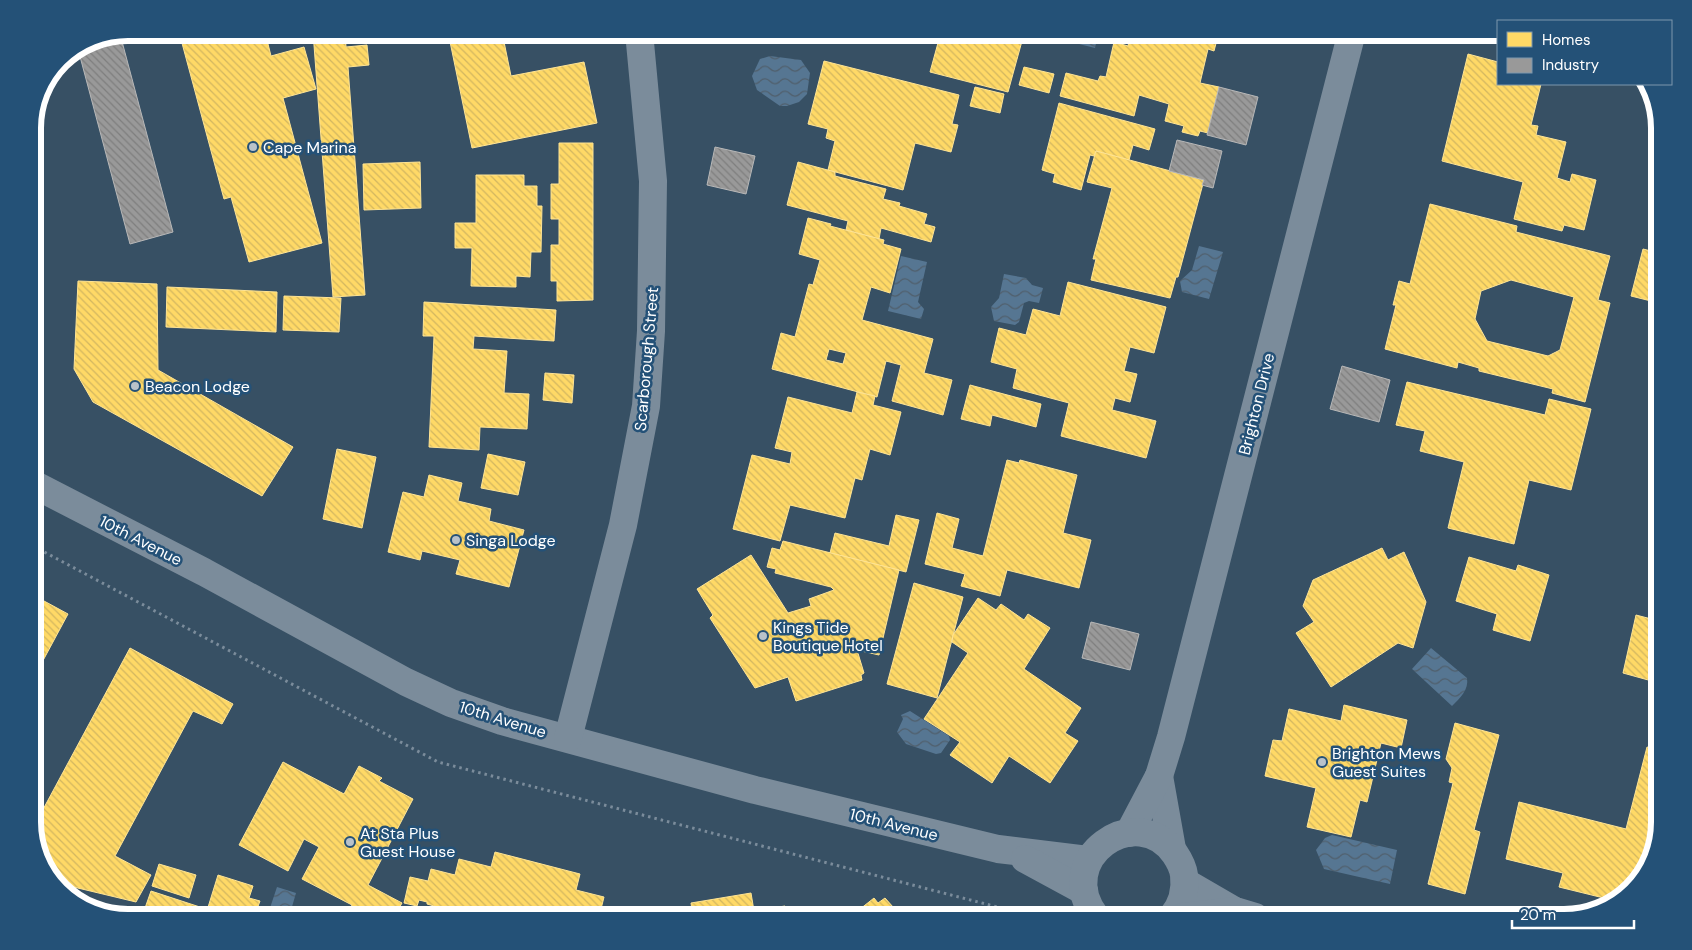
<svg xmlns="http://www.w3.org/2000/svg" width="1692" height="950" viewBox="0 0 1692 950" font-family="'DM Sans',sans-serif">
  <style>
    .water { fill: url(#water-waves) }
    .homes { fill: url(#homes-back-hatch); stroke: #ffe494; fill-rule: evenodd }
    .industry { fill: url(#industry-back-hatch); stroke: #b8b8b8 }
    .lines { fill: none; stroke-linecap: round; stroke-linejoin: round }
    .path { stroke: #7b8c9b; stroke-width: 3; stroke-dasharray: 2.5 4; stroke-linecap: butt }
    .minor { stroke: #7b8c9b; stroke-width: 28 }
    .poi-dot { fill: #b9c2c9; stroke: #245177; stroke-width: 2 }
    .labels { text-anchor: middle; stroke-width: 5; stroke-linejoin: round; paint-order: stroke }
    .poi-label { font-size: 16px; fill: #fff; stroke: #245177; text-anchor: start }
    .street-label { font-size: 16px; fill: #fff; stroke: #245177 }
    .rim { fill: none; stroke: #fff; stroke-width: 6 }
  </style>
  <defs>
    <pattern id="water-waves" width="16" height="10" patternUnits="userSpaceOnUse" patternTransform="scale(1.25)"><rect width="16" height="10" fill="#567692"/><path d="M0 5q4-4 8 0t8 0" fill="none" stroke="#505f6c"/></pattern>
    <pattern id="homes-back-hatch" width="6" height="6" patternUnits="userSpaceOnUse" patternTransform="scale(1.25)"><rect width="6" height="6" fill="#ffd966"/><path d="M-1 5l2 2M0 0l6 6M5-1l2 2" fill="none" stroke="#d2b660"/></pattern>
    <pattern id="industry-back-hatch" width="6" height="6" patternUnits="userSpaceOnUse" patternTransform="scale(1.25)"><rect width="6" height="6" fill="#999"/><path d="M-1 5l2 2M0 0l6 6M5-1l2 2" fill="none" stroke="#7e7e7e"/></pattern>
  </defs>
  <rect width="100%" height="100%" fill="#375064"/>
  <g class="water">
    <polygon points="1065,33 1096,33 1098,35 1095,48 1063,40"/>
    <polygon points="770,56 801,60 810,73 807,94 799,102 787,106 780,106 757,90 752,76 760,59"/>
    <polygon points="1199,246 1223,252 1209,299 1182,292 1180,281 1192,270"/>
    <polygon points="901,256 927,262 918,302 924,309 921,319 888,311"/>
    <polygon points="1004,274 1026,278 1032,285 1043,288 1039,303 1029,301 1024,303 1019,322 1015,325 994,321 991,307 999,298"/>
    <path d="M1431 648 1467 678C1469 690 1460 698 1452 706L1412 669Z"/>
    <polygon points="910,711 949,736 950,740 941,753 936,754 906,744 897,732 903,719 901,715"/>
    <polygon points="1332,835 1397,850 1390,884 1324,869 1316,850 1325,838"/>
    <polygon points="277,887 296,893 289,917 267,917"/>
  </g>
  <g class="homes">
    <polygon points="179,32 265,32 271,56 304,47 316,89 283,98 322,243 249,262 231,197 224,199"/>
    <polygon points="313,32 345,32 346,47 367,45 369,65 348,67 365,295 333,297"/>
    <polygon points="448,32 502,32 511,76 584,62 597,123 472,148"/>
    <polygon points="857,32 893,32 891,41"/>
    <polygon points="941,32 1001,32 1002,36 1022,41 1008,92 930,72"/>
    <polygon points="1131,32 1219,32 1214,51 1208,49 1200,83 1219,87 1208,133 1200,131 1198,136 1182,132 1184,126 1165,121 1169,104 1139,95 1134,116 1060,96 1066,73 1098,81 1100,76 1106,77 1114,42 1128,46"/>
    <polygon points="1468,32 1498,32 1498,43 1467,34"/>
    <polygon points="1468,54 1498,62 1498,84 1541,84 1531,125 1538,126 1536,135 1566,142 1557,178 1570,182 1572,174 1596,180 1584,230 1564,225 1562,231 1514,219 1523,182 1442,161"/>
    <polygon points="824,61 959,95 952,124 958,125 951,152 915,143 903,190 828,170 835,141 826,138 828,129 808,124"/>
    <polygon points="1024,67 1054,74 1049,93 1019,85"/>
    <polygon points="975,87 1004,94 1000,113 970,106"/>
    <polygon points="1059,103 1155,129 1149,150 1133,145 1129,160 1096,151 1094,156 1090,155 1081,190 1053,182 1055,174 1042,170"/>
    <polygon points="559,143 593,143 593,300 557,301 557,281 551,281 551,245 559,245 559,219 551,219 551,184 559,184"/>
    <polygon points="1096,151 1204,180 1178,277 1176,277 1170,298 1091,280 1096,259 1093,259 1112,188 1087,182"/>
    <polygon points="420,162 421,208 364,210 363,164"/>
    <polygon points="798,162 835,172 835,176 886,189 883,199 900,203 899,206 927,214 924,224 935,227 931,242 881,228 879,239 846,230 848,221 787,205"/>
    <polygon points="476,175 524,175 524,186 537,186 537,206 542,206 541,252 531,252 530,277 516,276 516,287 471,286 472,248 455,248 455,223 476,223"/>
    <path d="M1430 204 1517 226 1516 232 1610 256 1598 300 1610 303 1585 402 1552 393 1553 389 1479 371V368L1458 362 1457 368 1385 349 1396 305H1393L1399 281 1410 284ZM1511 280 1574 297 1560 350 1548 356 1487 341 1475 319 1481 291Z"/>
    <path d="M808 218 831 224 830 226 884 240 883 244 901 249 890 293 871 287 862 320 933 339 924 373 952 380 943 415 892 401 901 365 886 361 877 397 772 369 781 333 795 337 809 284 813 285 820 260 799 254ZM829 349 846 353 843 364 826 360Z"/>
    <polygon points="1643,249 1659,253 1659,303 1631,296"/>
    <polygon points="78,281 157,284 158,370 293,447 262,496 93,402 74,369"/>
    <polygon points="1068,282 1166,307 1154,353 1130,347 1124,371 1137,374 1130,402 1115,398 1112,410 1156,421 1146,458 1061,436 1069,403 1013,388 1017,369 991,362 999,328 1026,335 1033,309 1060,316"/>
    <polygon points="167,287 277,292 276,332 166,327"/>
    <polygon points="284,296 341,298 339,332 283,330"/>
    <polygon points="424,302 556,310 554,341 474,336 473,349 507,351 504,393 529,394 527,429 480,427 479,450 429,447 434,336 423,336"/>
    <polygon points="545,373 574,375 572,403 543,400"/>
    <polygon points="1407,382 1545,415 1549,399 1591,409 1571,490 1529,480 1514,544 1448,528 1464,462 1420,451 1425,431 1396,425"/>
    <polygon points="970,385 1041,404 1036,427 992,415 990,426 961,419"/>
    <polygon points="857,392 875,396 873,405 901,412 890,455 870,449 862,480 855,478 845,518 790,505 780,541 733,529 752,455 790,464 792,452 775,448 788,397 852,413"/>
    <polygon points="337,449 376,457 362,528 323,519"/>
    <polygon points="488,454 525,462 518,495 481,488"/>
    <polygon points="1007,460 1019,463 1020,460 1077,475 1063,533 1091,540 1079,588 1007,570 1000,596 961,586 965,574 925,564 937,513 959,519 952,548 983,556"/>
    <polygon points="429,475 462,483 458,501 491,509 489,521 524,530 509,587 456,574 460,560 422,551 420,560 388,552 403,492 424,497"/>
    <polygon points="896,515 919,520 906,572 830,553 835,533 889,546"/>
    <polygon points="783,541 899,570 879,655 857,650 864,673 861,675 862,680 796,701 788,677 755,688 710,618 713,615 697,589 751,555 788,613 811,606 809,599 834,590 831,587 775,573 776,569 767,567 772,548 780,550"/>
    <polygon points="1382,548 1388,560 1404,552 1426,602 1413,648 1398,643 1331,687 1296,633 1314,622 1303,606 1313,580"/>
    <polygon points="1469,557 1516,571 1518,565 1549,575 1530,641 1493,630 1497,614 1456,601"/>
    <polygon points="914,583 963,597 937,698 887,684"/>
    <polygon points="33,595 68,614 39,668 33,665"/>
    <polygon points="978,598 996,610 1001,604 1024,620 1028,614 1050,628 1024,669 1081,708 1065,733 1078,741 1050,783 1009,756 992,783 950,755 960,742 924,719 968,653 952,642 953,635"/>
    <polygon points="1636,615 1659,621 1659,683 1623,673"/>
    <polygon points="130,648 233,704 222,724 193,711 115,856 151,875 136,902 57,883 48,875 33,828"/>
    <polygon points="1344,705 1407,720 1401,748 1381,743 1367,802 1360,800 1351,837 1307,827 1316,788 1265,776 1273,740 1282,741 1289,709 1341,721"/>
    <polygon points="1455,723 1499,735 1474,830 1480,832 1465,894 1428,884 1453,783 1449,782 1452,768 1446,759"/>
    <polygon points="1647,747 1659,750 1659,822 1647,869 1616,901 1559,887 1563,873 1506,859 1519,802 1626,829"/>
    <polygon points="283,762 344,794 359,766 382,778 379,781 413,799 368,885 402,903 394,917 346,917 352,905 302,879 319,847 304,839 288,871 239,845"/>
    <polygon points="495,852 580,874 576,890 604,897 599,917 446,917 448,910 427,904 427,902 419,900 417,906 404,903 410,877 428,881 431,869 455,875 459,859 491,867"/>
    <polygon points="159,864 196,875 189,898 152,886"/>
    <polygon points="218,875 253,886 249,898 260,901 254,917 205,917"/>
    <polygon points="151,891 206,909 203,917 163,917 144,911"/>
    <polygon points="751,893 754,911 785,906 787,917 693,917 691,903"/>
    <polygon points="874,898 878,903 885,898 902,917 850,917"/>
  </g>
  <g class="industry">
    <polygon points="120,34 173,232 130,244 78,49 92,40"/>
    <polygon points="1219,87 1258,97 1246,145 1207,135"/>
    <polygon points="1177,140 1222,151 1213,188 1202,185 1204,180 1169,171"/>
    <polygon points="715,147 755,156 746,194 707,185"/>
    <polygon points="1342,366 1390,380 1379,422 1330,409"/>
    <polygon points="1091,622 1139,634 1130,670 1082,658"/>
  </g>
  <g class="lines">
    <polyline class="path" points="33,546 438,762 1036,917"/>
    <g class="minor">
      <polyline points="33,484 204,572 406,682 451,703 502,721 755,790 998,849 1088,860"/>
      <polyline points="568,738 623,525 646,406 651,331 653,181 639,32"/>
      <polyline points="1159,776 1172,849"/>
      <polyline points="1129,833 1159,776 1171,737 1352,32"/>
      <polyline points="1025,859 1084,891"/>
      <polyline points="1185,882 1235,911 1255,917"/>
      <path d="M1096 917C1051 859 1137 799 1175 854 1179 860 1183 867 1184 875 1186 891 1182 905 1172 917"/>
      <polyline points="1183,917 1235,911"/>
    </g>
  </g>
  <g class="poi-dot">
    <circle cx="253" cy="147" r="5"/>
    <circle cx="135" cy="386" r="5"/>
    <circle cx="456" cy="540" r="5"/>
    <circle cx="763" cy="636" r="5"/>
    <circle cx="1322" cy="762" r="5"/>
    <circle cx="350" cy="842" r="5"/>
  </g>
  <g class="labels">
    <g class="poi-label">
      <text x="263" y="153">Cape Marina</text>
      <text x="145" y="392">Beacon Lodge</text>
      <text x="466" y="546">Singa Lodge</text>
      <text x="773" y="633">Kings Tide<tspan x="773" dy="18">Boutique Hotel</tspan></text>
      <text x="1332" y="759">Brighton Mews<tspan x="1332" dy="18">Guest Suites</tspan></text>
      <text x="360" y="839">At Sta Plus<tspan x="360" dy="18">Guest House</tspan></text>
    </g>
    <g class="street-label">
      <text transform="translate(646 359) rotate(-85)" y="6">Scarborough Street</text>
      <text transform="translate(1256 404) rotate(-76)" y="6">Brighton Drive</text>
      <text transform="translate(141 540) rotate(27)" y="6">10th Avenue</text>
      <text transform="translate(503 719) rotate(17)" y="6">10th Avenue</text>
      <text transform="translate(894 824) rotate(14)" y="6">10th Avenue</text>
    </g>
  </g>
  <path d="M0 0H1692V950H0ZM128 41H1564A87 87 0 0 1 1651 128V822A87 87 0 0 1 1564 909H128A87 87 0 0 1 41 822V128A87 87 0 0 1 128 41Z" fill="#245177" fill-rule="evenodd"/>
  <path class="rim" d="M128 41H1564A87 87 0 0 1 1651 128V822A87 87 0 0 1 1564 909H128A87 87 0 0 1 41 822V128A87 87 0 0 1 128 41Z"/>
  <rect x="1497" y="20" width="175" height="65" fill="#245177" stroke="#7c97ad"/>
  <rect x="1507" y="32" width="25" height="15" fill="#ffd966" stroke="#7c97ad"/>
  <text x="1542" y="45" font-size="15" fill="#ffffff">Homes</text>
  <rect x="1507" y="58" width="25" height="15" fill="#999999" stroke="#7c97ad"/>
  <text x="1542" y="70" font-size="15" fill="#ffffff">Industry</text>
  <path d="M1512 920v8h122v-8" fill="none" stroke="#ffffff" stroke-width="2.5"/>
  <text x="1520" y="920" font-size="15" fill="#ffffff" stroke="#245177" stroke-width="4" paint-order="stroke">20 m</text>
</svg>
